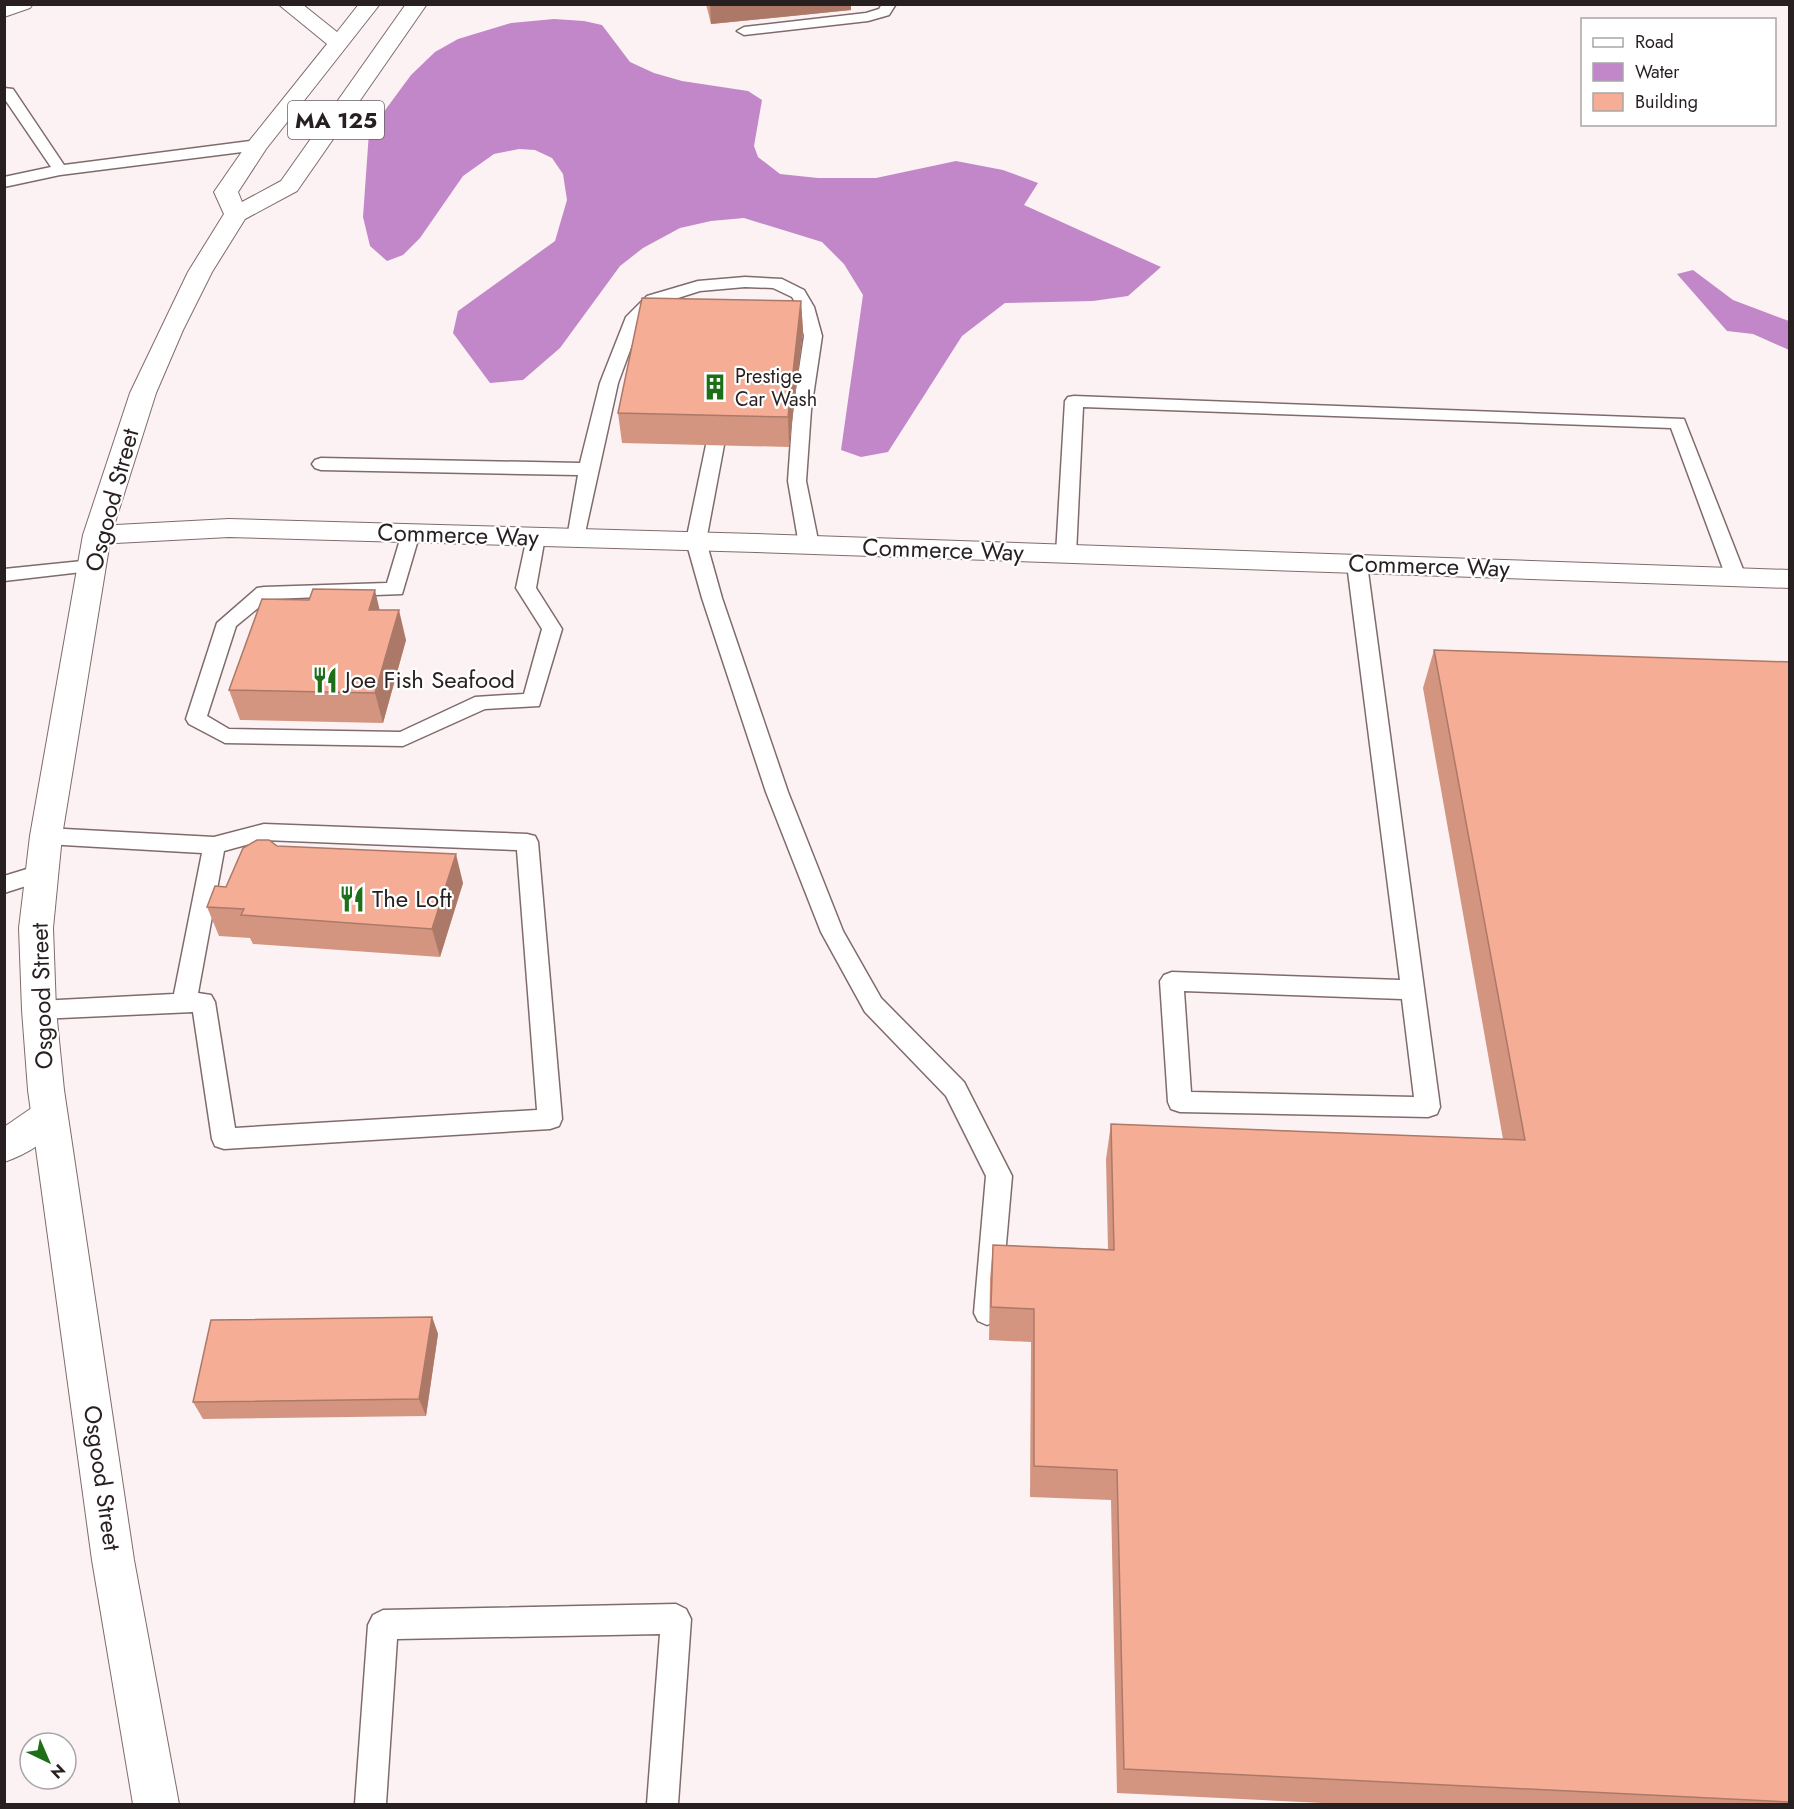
<svg xmlns="http://www.w3.org/2000/svg" width="1794" height="1809" viewBox="0 0 1794 1809" font-family="Jost,sans-serif">
  <style>
    .water { fill: #c187c9 }
    .lines { fill: none; stroke-linecap: round; stroke-linejoin: round }
    .lane-casing { stroke: #806b6c; stroke-width: 3 }
    .street-casing { stroke: #806b6c; stroke-width: 2 }
    .secondary-casing { stroke: #806b6c; stroke-width: 2 }
    .highway-casing { stroke: #806b6c; stroke-width: 2 }
    .lane { fill: #fff; fill-rule: evenodd }
    .street { fill: #fff; fill-rule: evenodd }
    .secondary { fill: #fff; fill-rule: evenodd }
    .highway { fill: #fff; fill-rule: evenodd }
    .wall { fill: #d39580 }
    .shaded-wall { fill: #ac7968 }
    .building { fill: #f5ad95; stroke: #ac7968; stroke-width: 1.5 }
    .labels { text-anchor: middle; stroke-width: 4.5; stroke-linejoin: round; paint-order: stroke }
    .far-poi-label { font-size: 20px; fill: #281f20; stroke: #fff; text-anchor: start }
    .shield { fill: #fff; stroke: #686263; stroke-width: 1.5 }
    .shield-label { font-size: 22px; font-weight: bold; fill: #281f20 }
    .street-label { font-size: 24px; fill: #281f20; stroke: #fff }
    .poi-label { font-size: 24px; fill: #281f20; stroke: #fff; text-anchor: start }
  </style>
  <rect width="100%" height="100%" fill="#fcf2f3"/>
  <g class="water">
    <polygon points="554,19 584,21 602,25 630,62 654,73 682,81 748,91 762,100 754,146 758,157 780,174 818,178 876,178 956,161 1003,170 1038,183 1024,205 1161,267 1128,296 1093,301 1005,303 962,336 888,452 861,457 841,450 863,295 844,264 822,242 744,218 711,221 680,228 643,248 620,266 560,348 523,380 490,383 453,333 458,311 555,241 567,200 563,174 552,158 535,150 519,149 494,154 463,176 420,238 403,255 387,261 370,246 363,217 369,132 411,75 435,52 458,39 511,23"/>
    <polygon points="1693,270 1733,300 1789,321 1789,350 1753,334 1727,331 1677,274"/>
  </g>
  <g class="lines">
    <g class="lane-casing">
      <g id="lane">
        <polygon points="882,4 896,4 889,15 868,21 744,35 737,31 744,27 866,13 879,9"/>
        <polygon points="4,88 13,89 64,165 258,140 266,145 258,150 60,175 4,187 4,177 51,167 4,98"/>
        <polygon points="745,277 782,279 804,290 814,307 822,336 811,410 806,481 819,545 816,549 809,551 802,549 799,545 788,481 793,410 804,336 798,307 792,297 773,288 745,287 700,291 659,304 640,323 618,383 583,542 569,542 567,538 578,475 321,470 315,468 312,464 315,460 321,458 580,463 600,383 626,317 647,296 698,281"/>
        <polygon points="1074,396 1684,419 1746,577 1743,582 1736,583 1729,582 1726,577 1671,428 1083,407 1076,554 1073,558 1066,560 1059,558 1056,554 1065,401 1068,397"/>
        <polygon points="715,439 721,441 724,445 706,541 722,598 788,792 843,931 881,998 964,1082 1012,1176 1000,1313 996,1321 987,1325 978,1321 974,1313 986,1176 946,1096 865,1012 821,932 766,792 702,598 686,541 706,445 709,441"/>
        <polygon points="411,527 418,529 420,533 402,594 269,599 236,626 207,716 229,729 400,732 475,697 524,694 542,629 516,588 527,537 529,533 543,533 545,537 536,588 562,629 539,706 485,709 403,746 225,743 189,724 186,719 217,623 257,588 264,587 387,583 402,533 404,529"/>
        <path d="M1357 558 1364 560 1367 564 1440 1107 1437 1114 1428 1117 1180 1112 1171 1109 1168 1102 1160 981 1164 975 1172 972 1400 980 1347 564 1350 560ZM1184 991 1402 999 1414 1097 1191 1092Z"/>
        <polygon points="92,560 99,562 102,566 99,570 4,581 4,569"/>
        <path d="M264 824 527 834 535 836 538 842 562 1119 559 1126 550 1129 224 1149 215 1146 212 1139 193 1012 39 1019 31 1017 27 1010 31 1003 39 1001 174 994 202 853 46 844 38 842 35 836 38 830 46 828 214 837ZM264 840 517 850 537 1110 235 1128 215 1002 211 995 198 993 224 851Z"/>
        <polygon points="43,864 51,866 54,872 51,878 4,893 4,876"/>
        <polygon points="676,1604 686,1609 691,1619 678,1804 647,1804 660,1634 397,1639 386,1804 355,1804 368,1625 373,1615 383,1610"/>
      </g>
    </g>
    <g class="street-casing">
      <g id="street">
        <polygon points="229,519 756,534 1790,570 1790,588 756,552 229,537 97,544 87,541 83,535 87,529 97,526"/>
        <path d="M49 1101 62 1105 67 1116C57 1136 26 1155 4 1162V1127L36 1105Z"/>
      </g>
    </g>
    <g class="secondary-casing">
      <polygon id="secondary" points="4,4 33,4 30,8 4,17"/>
    </g>
    <g class="highway-casing">
      <polygon id="highway" points="278,4 302,4 337,32 359,4 380,4 266,149 238,192 242,202 281,181 406,4 427,4 297,191 245,219 212,272 183,330 156,393 111,535 62,836 53,928 56,1010 64,1090 134,1560 179,1804 133,1804 92,1560 28,1090 22,1010 19,928 30,836 83,535 130,393 188,272 224,214 214,192 250,140 327,44"/>
    </g>
    <use href="#lane" class="lane"/>
    <use href="#street" class="street"/>
    <use href="#secondary" class="secondary"/>
    <use href="#highway" class="highway"/>
  </g>
  <g class="wall">
    <polygon points="706,4 851,4 851,10 711,24"/>
    <polygon points="801,301 803,331 789,447 622,443 618,413"/>
    <polygon points="380,610 406,640 383,723 240,720 229,690"/>
    <polygon points="1434,650 1790,662 1790,1804 1344,1804 1117,1793 1111,1500 1030,1497 1031,1342 989,1340 990,1279 993,1245 1108,1249 1106,1159 1111,1124 1503,1139 1423,688"/>
    <polygon points="277,846 463,883 440,957 253,944 250,938 219,936 207,907 226,887"/>
    <polygon points="432,1317 438,1334 426,1416 203,1419 193,1402"/>
  </g>
  <g class="shaded-wall">
    <polygon points="851,4 851,10 711,24 710,5"/>
    <polygon points="801,301 803,331 789,447 788,417"/>
    <polygon points="375,590 382,620 369,610"/>
    <polygon points="399,610 406,640 383,723 375,693"/>
    <polygon points="456,854 463,883 440,957 432,929"/>
    <polygon points="432,1317 438,1334 426,1416 419,1399"/>
  </g>
  <g class="building">
    <polygon points="642,298 801,301 788,417 618,413"/>
    <polygon points="313,589 375,590 369,610 399,610 375,693 229,690 262,599 309,600"/>
    <polygon points="1434,650 1790,662 1790,1802 1124,1769 1117,1470 1034,1466 1034,1309 991,1307 993,1245 1114,1250 1111,1124 1525,1140"/>
    <polygon points="257,840 269,840 277,846 456,854 432,929 241,915 244,909 207,907 215,886 226,887 243,848"/>
    <polygon points="432,1317 419,1399 193,1402 211,1320"/>
  </g>
  <defs>
    <g id="building-bare" transform="scale(2.07)"><path d="M-4-6H4V6H1V3H-1V6H-4ZM-2.5-4.3h1.7v1.8h-1.7ZM.8-4.3h1.7v1.8H.8ZM-2.5-1h1.7V.8h-1.7ZM.8-1h1.7V.8H.8Z" fill="#1d7018" stroke="#fff" stroke-width="2.5" paint-order="stroke"/></g>
    <g id="restaurant-bare" transform="scale(2.07)"><path d="M-5-6h1v4h1v-4h1v4h1v-4h1v5L-1.5 .5V6h-2V.5L-5-1ZM5-6V6H3V1.5H1.5Q1.5-4 5-6Z" fill="#1d7018" stroke="#fff" stroke-width="2.5" paint-order="stroke"/></g>
  </defs>
  <g fill-rule="evenodd">
    <use href="#building-bare" x="715" y="387"/>
    <use href="#restaurant-bare" x="325" y="680"/>
    <use href="#restaurant-bare" x="352" y="899"/>
  </g>
  <g class="labels">
    <g class="far-poi-label">
      <text x="735" y="383">Prestige<tspan x="735" dy="23">Car Wash</tspan></text>
    </g>
    <rect class="shield" x="288" y="101" width="96" height="38" rx="4.5"/>
    <g class="shield-label">
      <text x="336" y="128">MA 125</text>
    </g>
    <g class="street-label">
      <text transform="translate(112 500) rotate(-75)" y="8">Osgood Street</text>
      <text transform="translate(458 535) rotate(2)" y="8">Commerce Way</text>
      <text transform="translate(943 550) rotate(2)" y="8">Commerce Way</text>
      <text transform="translate(1429 566) rotate(2)" y="8">Commerce Way</text>
      <text transform="translate(42 996) rotate(-92)" y="8">Osgood Street</text>
      <text transform="translate(102 1478) rotate(82)" y="8">Osgood Street</text>
    </g>
    <g class="poi-label">
      <text x="345" y="688">Joe Fish Seafood</text>
      <text x="372" y="907">The Loft</text>
    </g>
  </g>
  <rect width="1794" height="1809" fill="none" stroke="#281f20" stroke-width="12"/>
  <rect x="1581" y="18" width="195" height="108" fill="#ffffff" stroke="#a9a5a6" stroke-width="1.5"/>
  <rect x="1593" y="38" width="30" height="9" fill="#ffffff" stroke="#a9a5a6" stroke-width="1.5"/>
  <text x="1635" y="48" font-size="18" fill="#281f20">Road</text>
  <rect x="1593" y="63" width="30" height="18" fill="#c187c9" stroke="#a9a5a6" stroke-width="1.5"/>
  <text x="1635" y="78" font-size="18" fill="#281f20">Water</text>
  <rect x="1593" y="93" width="30" height="18" fill="#f5ad95" stroke="#a9a5a6" stroke-width="1.5"/>
  <text x="1635" y="108" font-size="18" fill="#281f20">Building</text>
  <g transform="translate(48 1761) rotate(136)"><circle r="28" fill="#ffffff" stroke="#a9a5a6" stroke-width="1.5"/>
  <path d="M0-4.5L10 22L0 15L-10 22Z" fill="#1d7018"/>
  <text y="-9" font-size="16" font-weight="bold" text-anchor="middle" fill="#281f20">N</text>
  </g>
</svg>
